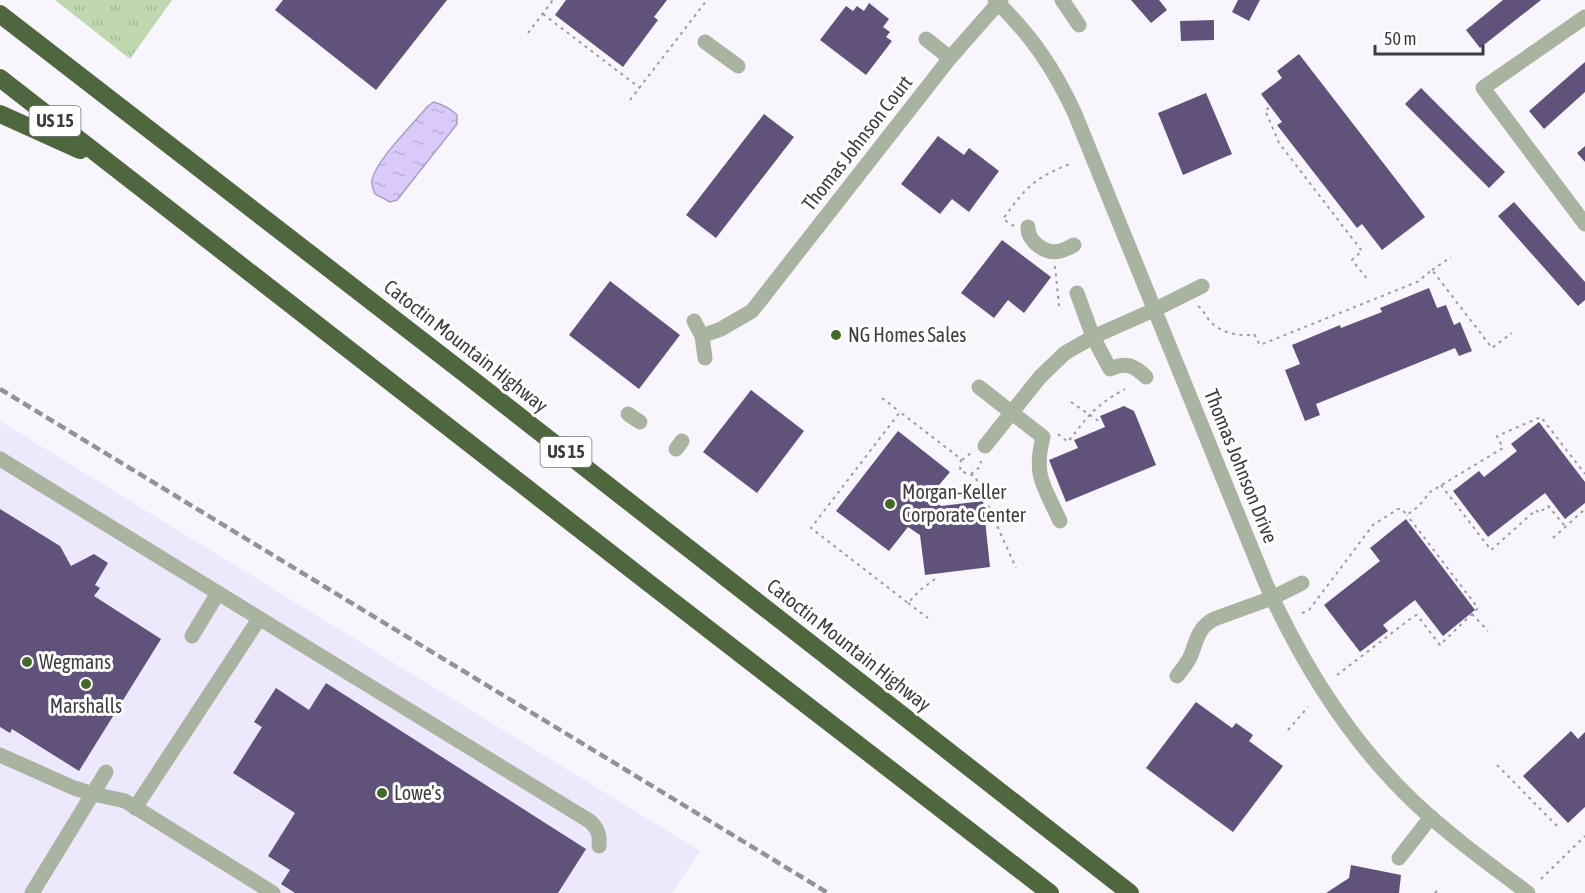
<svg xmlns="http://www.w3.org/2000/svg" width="1585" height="893" viewBox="0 0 1585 893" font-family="'Asap Condensed',sans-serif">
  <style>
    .built { fill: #eee8fc }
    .grass { fill: url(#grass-tufts) }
    .water { fill: url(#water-ripples); stroke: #ab9fc3; stroke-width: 1.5 }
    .building { fill: #61527c }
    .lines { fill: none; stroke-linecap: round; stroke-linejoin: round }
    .path { stroke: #9e9ca2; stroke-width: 2; stroke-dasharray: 3 4.5; stroke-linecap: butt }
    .minor { stroke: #a8b4a0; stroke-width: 15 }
    .highway { stroke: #4f673f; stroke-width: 18 }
    .rail { stroke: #949298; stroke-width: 4.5; stroke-dasharray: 9 4.5; stroke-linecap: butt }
    .poi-dot { fill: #446b26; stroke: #fff; stroke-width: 2 }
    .labels { text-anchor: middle; stroke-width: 6; stroke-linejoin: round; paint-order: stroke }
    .shield { fill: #fff; stroke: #78767b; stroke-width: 1.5 }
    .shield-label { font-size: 18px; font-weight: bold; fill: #3e3c42 }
    .street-label { font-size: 20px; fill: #3e3c42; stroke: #fff }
    .poi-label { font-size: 20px; fill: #3e3c42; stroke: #fff; text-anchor: start }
  </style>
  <defs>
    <pattern id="grass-tufts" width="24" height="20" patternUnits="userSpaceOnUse" patternTransform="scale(1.5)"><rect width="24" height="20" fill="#bfd8b0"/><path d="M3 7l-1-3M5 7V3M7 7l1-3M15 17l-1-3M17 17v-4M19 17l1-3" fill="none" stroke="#a5ba99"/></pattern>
    <pattern id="water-ripples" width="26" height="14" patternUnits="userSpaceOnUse" patternTransform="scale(1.5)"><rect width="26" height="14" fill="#dacafa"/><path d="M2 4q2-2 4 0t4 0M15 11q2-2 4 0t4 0" fill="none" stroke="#bcaed8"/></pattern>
  </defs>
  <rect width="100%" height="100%" fill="#f8f6fc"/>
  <polygon class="built" points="0,421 700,851 672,893 0,893"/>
  <polygon class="grass" points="55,0 172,0 130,59"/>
  <path class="water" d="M434 102C444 105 450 108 457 115V124L397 200 390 202 375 194C373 189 371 185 372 180 376 160 414 123 428 106Z"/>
  <g class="building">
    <polygon points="283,0 447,0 376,90 275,10"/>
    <polygon points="566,0 667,0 654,17 658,20 623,67 555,15"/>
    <polygon points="1131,0 1159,0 1167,10 1151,23"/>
    <polygon points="1238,0 1260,0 1249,21 1232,12"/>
    <polygon points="1503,0 1541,0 1480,48 1466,30"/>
    <polygon points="869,3 889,19 883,27 890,32 886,37 892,41 866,75 820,40 846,6 853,11 857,6 864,11"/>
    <polygon points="1214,20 1214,40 1181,41 1180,21"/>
    <polygon points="1299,54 1425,217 1382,250 1362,224 1357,228 1277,125 1282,122 1261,94 1282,78 1277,71"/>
    <polygon points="1585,62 1585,92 1544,129 1529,111"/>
    <polygon points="1421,88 1505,172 1489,188 1405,104"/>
    <polygon points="1206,93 1232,154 1183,175 1158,113"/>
    <polygon points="764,114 794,137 716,238 686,215"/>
    <polygon points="938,136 964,155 969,148 999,171 969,212 952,199 940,214 901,184"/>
    <polygon points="1585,146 1585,162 1577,153"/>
    <polygon points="1514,202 1585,282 1585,300 1578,306 1498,216"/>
    <polygon points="1002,240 1051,277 1024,313 1008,300 994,318 961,293"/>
    <polygon points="610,281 680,335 639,389 569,335"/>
    <polygon points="1429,288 1437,308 1446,305 1454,325 1460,322 1472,351 1459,356 1455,348 1316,404 1320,415 1305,421 1285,370 1300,364 1292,345 1340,325 1341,328 1382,312 1380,308"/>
    <polygon points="751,390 804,431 757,493 703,452"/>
    <polygon points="1124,406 1134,411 1156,465 1066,502 1049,460 1078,448 1074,440 1105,427 1100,416"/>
    <polygon points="1539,422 1585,482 1585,503 1565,519 1545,493 1488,537 1453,491 1479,471 1484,477 1517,451 1511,444"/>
    <polygon points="898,431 950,472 929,497 941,506 983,501 990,567 925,575 920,535 908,527 889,551 836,511"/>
    <polygon points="0,509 60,546 71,566 94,554 108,563 95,585 100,588 94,596 161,639 79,771 12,729 10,733 0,727"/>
    <polygon points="1406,519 1475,610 1443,636 1415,600 1383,625 1388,631 1360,652 1324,605 1380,561 1370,548"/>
    <polygon points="326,683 586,849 558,893 295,893 281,884 290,870 268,856 295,813 233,773 262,727 254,722 276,688 309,710"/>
    <polygon points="1196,702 1232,728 1236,723 1253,735 1249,741 1283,766 1233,832 1146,768"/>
    <polygon points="1571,731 1578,739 1585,732 1585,807 1568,823 1523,776"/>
    <polygon points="1351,865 1401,875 1399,893 1326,893 1349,878"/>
  </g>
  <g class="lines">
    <g class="path">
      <polyline points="543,14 640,88"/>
      <polyline points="528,33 553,0"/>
      <polyline points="630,100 707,0"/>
      <polyline points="1269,108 1265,110 1279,143 1362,251 1352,260 1368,280"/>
      <path d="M1014 226 1003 219C1026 187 1034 178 1070 164"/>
      <polyline points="1055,266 1059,306"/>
      <polyline points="1432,270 1451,257"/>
      <path d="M1198 306C1204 310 1205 316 1210 321 1220 333 1240 337 1254 334L1260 345 1417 282 1432 270 1492 348 1512 333"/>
      <polyline points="882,398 900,412"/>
      <polyline points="1071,402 1100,422"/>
      <path d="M1058 434 1068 442C1089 415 1094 406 1125 389"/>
      <polyline points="962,460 971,453"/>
      <polyline points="971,474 980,467 981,461"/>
      <polyline points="1441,485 1491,550 1536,510 1539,513 1548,506 1566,527"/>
      <polyline points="1553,538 1585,509"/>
      <polyline points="935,579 919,591 908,603 811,528 900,412 961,459 960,471 975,476 1016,568"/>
      <polyline points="908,603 928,618"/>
      <polyline points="1302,613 1309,610 1373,525 1398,509 1402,509 1407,515 1419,506 1430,492 1503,448 1497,436 1541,417 1585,474"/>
      <polyline points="1472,614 1488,631"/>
      <polyline points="1337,675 1414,616 1417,615 1440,645 1478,608 1407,515"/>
      <polyline points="1288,730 1308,707"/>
      <polyline points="1497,765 1560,829"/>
      <polyline points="1541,879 1585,836"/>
      <polyline points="1435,893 1439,888"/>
    </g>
    <g class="minor">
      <path d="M995 0C1031 35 1054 68 1075 114L1266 584C1302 664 1350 741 1414 802 1449 835 1489 864 1528 893"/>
      <polyline points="1062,0 1079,25"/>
      <polyline points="1585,17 1483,88 1585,224"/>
      <polyline points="926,39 950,58"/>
      <polyline points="705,42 738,66"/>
      <path d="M1028 227C1027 241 1046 255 1060 251 1065 250 1070 247 1074 245"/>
      <path d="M1077 293 1093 337 1110 369C1126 362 1134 365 1146 377"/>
      <polyline points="694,321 702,336 705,358"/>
      <polyline points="702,336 721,329 752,311 950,58 1001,0"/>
      <path d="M979 387 1043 437C1033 476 1044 486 1060 521"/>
      <polyline points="628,414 640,422"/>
      <polyline points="985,446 1040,377 1065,353 1093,337 1156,309 1202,286"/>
      <polyline points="676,449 682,441"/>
      <path d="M0 459 591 822C598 830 600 835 599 846"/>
      <polyline points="192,636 218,593"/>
      <path d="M1177 676C1182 669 1188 663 1191 655 1197 639 1198 628 1214 619L1272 598 1302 583"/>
      <polyline points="0,755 74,788 93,794 125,801 273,893"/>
      <polyline points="135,808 259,619"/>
      <polyline points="1399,858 1431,817"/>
      <polyline points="32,893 106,772"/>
    </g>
    <g class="highway">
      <polyline points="0,14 464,373 1130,893"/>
      <polyline points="0,78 650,584 1050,893"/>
      <polyline points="0,114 80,150"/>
    </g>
    <polyline class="rail" points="0,389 828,893"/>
  </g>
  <g class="poi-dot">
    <circle cx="836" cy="335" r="6"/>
    <circle cx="890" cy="504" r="6"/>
    <circle cx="27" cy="662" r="6"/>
    <circle cx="86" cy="684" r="6"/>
    <circle cx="382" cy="793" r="6"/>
  </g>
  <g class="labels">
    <g class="shield">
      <rect x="29.5" y="106" width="51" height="30" rx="4.5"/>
      <rect x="540.5" y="437" width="51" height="30" rx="4.5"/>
    </g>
    <g class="shield-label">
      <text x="55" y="127">US 15</text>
      <text x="566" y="458">US 15</text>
    </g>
    <g class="street-label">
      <text transform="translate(857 143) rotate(-52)" y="7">Thomas Johnson Court</text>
      <text transform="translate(466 346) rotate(38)" y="7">Catoctin Mountain Highway</text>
      <text transform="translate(1241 466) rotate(68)" y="7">Thomas Johnson Drive</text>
      <text transform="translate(849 645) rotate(38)" y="7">Catoctin Mountain Highway</text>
    </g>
    <g class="poi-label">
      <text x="848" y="342">NG Homes Sales</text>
      <text x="902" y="499">Morgan-Keller<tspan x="902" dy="23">Corporate Center</tspan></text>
      <text x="39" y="669">Wegmans</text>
      <text x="86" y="713" text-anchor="middle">Marshalls</text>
      <text x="394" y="800">Lowe's</text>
    </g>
  </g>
  <path d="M1375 45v9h108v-9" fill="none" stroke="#3e3c42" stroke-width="3"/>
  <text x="1384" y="45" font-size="18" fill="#3e3c42" stroke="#ffffff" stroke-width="4.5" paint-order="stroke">50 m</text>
</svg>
